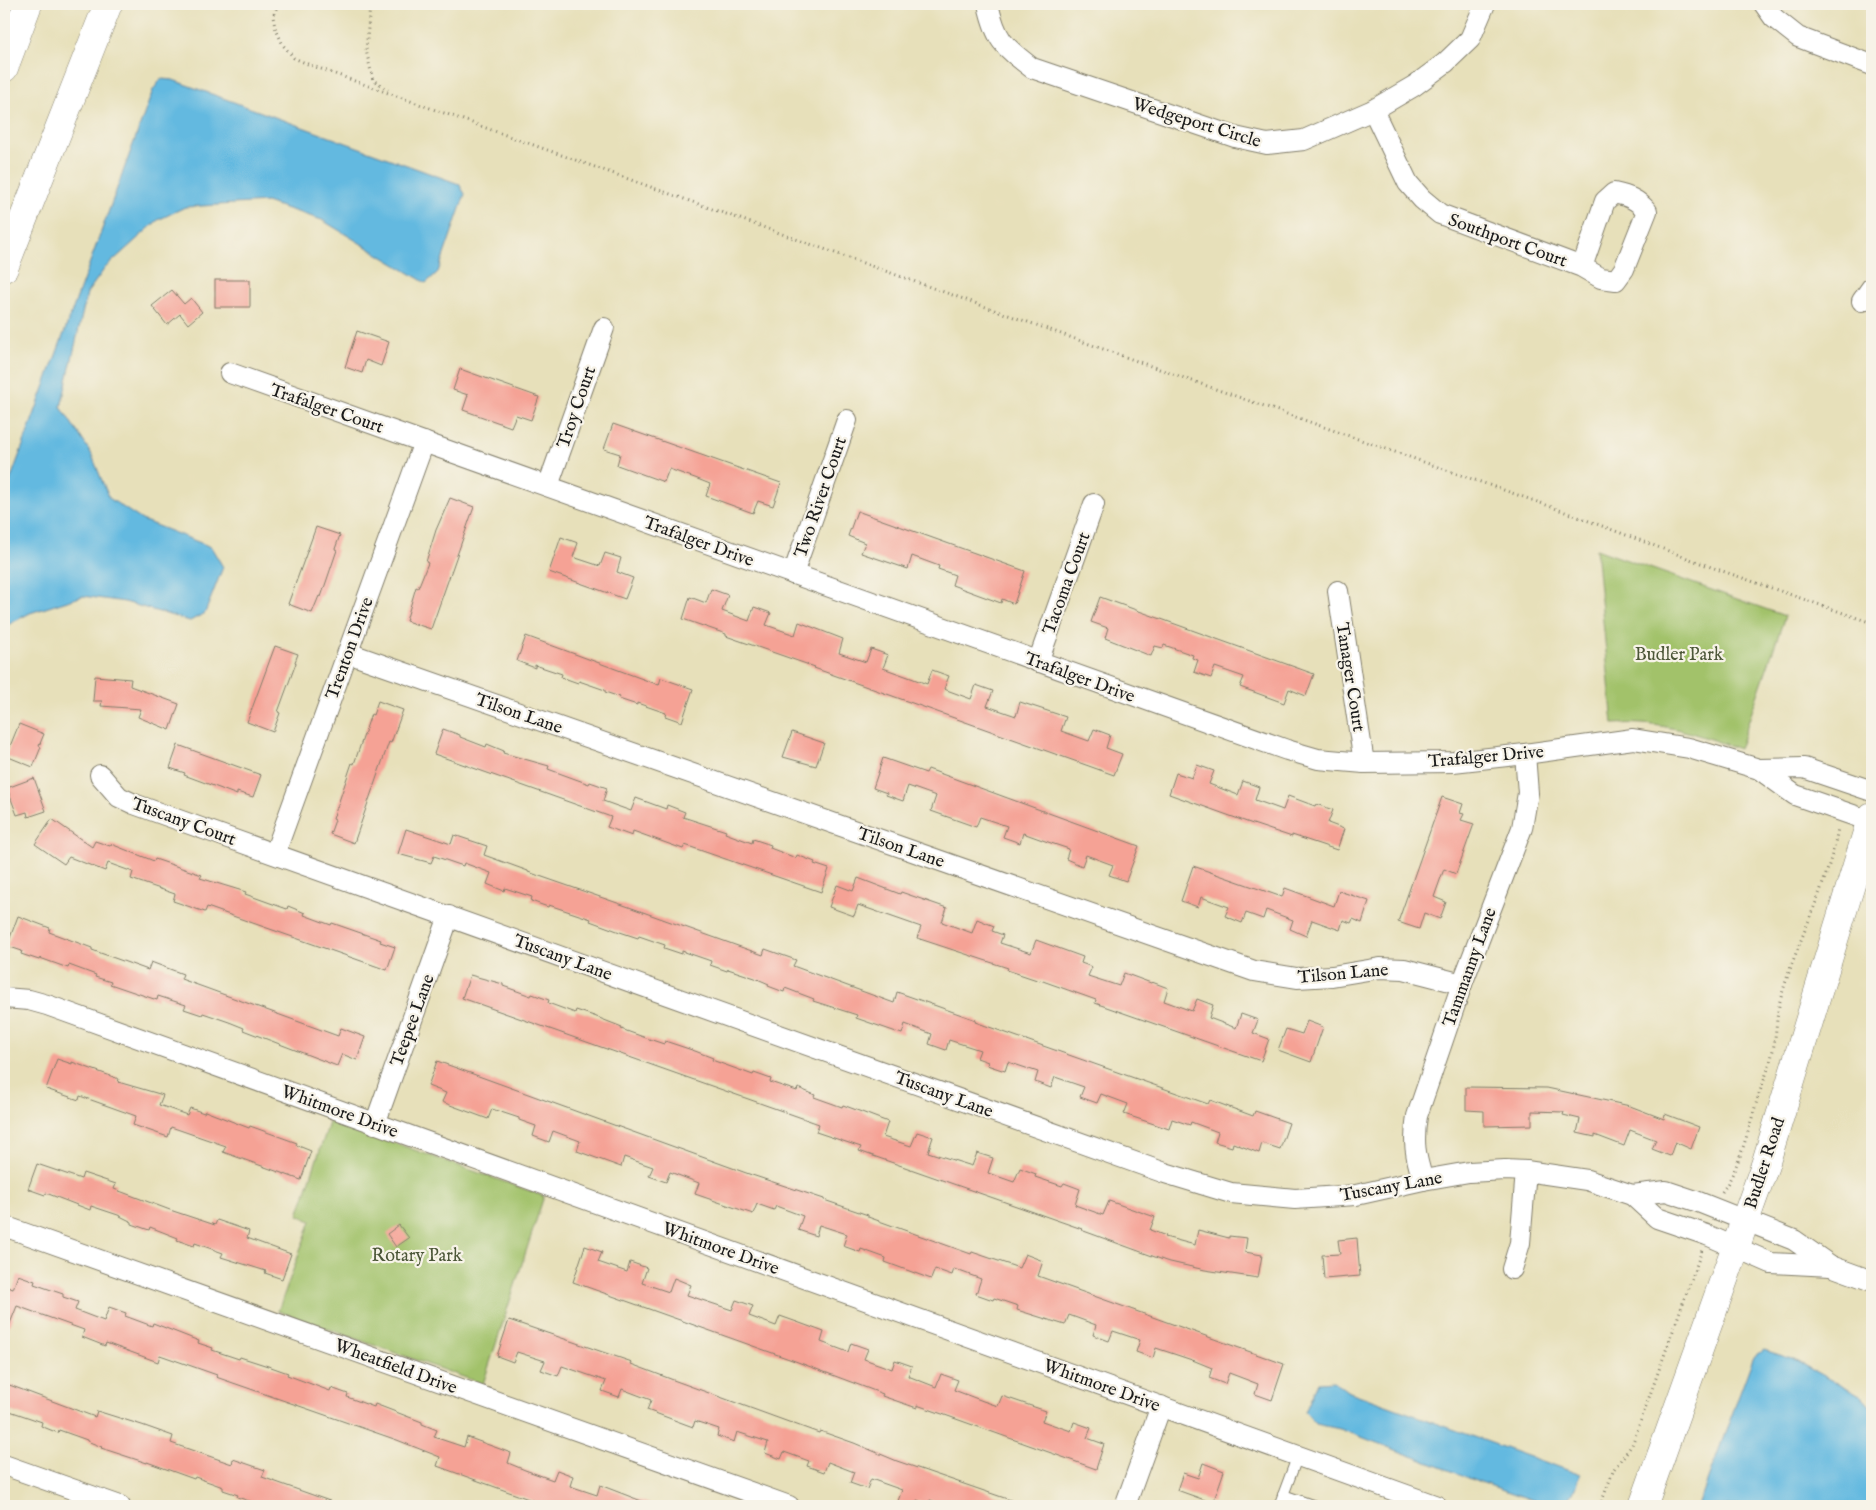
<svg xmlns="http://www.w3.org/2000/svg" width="1876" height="1510" viewBox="0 0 1876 1510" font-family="'IM FELL English',serif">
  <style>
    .green { fill: #a2c26a; stroke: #5f6f43 }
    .water { fill: #64b9e0; stroke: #406a7e }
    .building { fill: #f5a295 }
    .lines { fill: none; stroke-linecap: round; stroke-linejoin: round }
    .lane-casing { stroke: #827e6b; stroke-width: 12 }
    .street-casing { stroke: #827e6b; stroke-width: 22 }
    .secondary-casing { stroke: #827e6b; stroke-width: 29 }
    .highway-casing { stroke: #827e6b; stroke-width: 29 }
    .path { stroke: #827e6b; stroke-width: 3; stroke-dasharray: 1 4; stroke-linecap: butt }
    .lane { stroke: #fff; stroke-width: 10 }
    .street { stroke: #fff; stroke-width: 20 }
    .secondary { stroke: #fff; stroke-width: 28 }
    .highway { stroke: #fff; stroke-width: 28 }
    .labels { text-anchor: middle; stroke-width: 4.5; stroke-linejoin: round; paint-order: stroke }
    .street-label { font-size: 18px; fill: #1c1c1c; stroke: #f7f3e8 }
    .park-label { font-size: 18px; fill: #4b5637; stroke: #f7f3e8 }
  </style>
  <rect width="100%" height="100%" fill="#f7f3e8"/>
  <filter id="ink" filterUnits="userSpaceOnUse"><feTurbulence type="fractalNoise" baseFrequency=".02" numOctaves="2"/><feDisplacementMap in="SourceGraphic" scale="10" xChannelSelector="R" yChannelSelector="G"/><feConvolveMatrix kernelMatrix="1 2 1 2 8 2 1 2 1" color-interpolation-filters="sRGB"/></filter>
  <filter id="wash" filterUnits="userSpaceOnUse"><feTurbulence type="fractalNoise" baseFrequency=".0096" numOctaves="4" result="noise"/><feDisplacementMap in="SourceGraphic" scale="20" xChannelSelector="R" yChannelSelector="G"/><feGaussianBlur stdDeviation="1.12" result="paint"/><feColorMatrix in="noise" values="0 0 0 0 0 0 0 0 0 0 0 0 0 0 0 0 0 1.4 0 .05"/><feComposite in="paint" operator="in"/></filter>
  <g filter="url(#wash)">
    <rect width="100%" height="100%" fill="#e7e0ba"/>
    <g class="green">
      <path d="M1596 549 1785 616 1739 749C1693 733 1663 721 1613 724Z"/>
      <polygon points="330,1120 544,1196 483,1384 278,1311 311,1221 298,1215"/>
    </g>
    <g class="water">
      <polygon points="161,79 173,80 459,184 465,194 438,272 426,283 322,220 266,202 185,207 158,220 105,268 87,293 61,407 91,453 109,498 142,520 211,547 223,567 205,613 190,621 125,602 83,596 30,613 4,627 4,497 153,90"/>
      <polygon points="1764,1350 1792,1359 1862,1397 1872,1408 1872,1506 1698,1506 1753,1358"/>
      <polygon points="1334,1381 1347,1391 1580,1475 1573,1493 1564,1506 1550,1506 1486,1484 1340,1429 1316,1424 1305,1412 1318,1382"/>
    </g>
    <g id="blocks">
      <g class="building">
        <rect x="215" y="280" width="35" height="27"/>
        <polygon points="172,290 184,304 191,298 202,312 188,324 180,314 167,325 152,306"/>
        <polygon points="357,331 389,342 381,366 366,360 362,373 345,367"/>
        <polygon points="460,369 539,397 531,420 516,415 511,427 463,410 468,395 453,390"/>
        <polygon points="613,424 781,483 773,506 758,501 753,513 706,496 710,484 695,478 669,469 664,482 617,465 620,454 604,449"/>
        <polygon points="450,498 474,507 431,629 406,621 416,587 418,588 428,563 426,562 436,530"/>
        <polygon points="857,511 1025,571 1014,604 1002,599 1001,603 952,585 955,575 938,569 939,566 912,556 908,569 861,553 865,543 848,536"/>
        <polygon points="316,527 340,535 335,549 337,550 321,597 319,596 312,613 288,604"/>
        <polygon points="561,537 578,543 573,557 600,566 605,553 621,558 617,572 633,578 625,599 549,572"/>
        <polygon points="711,589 728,595 722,611 749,621 754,607 771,613 766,625 795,635 799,622 843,639 839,653 866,662 871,649 888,655 883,668 911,678 927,684 932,670 949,676 944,689 971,699 976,685 993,691 987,706 1016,716 1020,702 1066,717 1061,731 1089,741 1094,729 1110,735 1106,748 1122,754 1114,775 814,668 815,667 726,636 726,634 683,619 690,597 706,603"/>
        <polygon points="1100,597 1314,674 1306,696 1289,689 1284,703 1240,687 1244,677 1215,667 1211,678 1194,672 1198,660 1192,658 1193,655 1164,645 1163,648 1155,646 1151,656 1105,638 1108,628 1091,622"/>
        <polygon points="526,636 659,685 661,678 693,689 682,722 665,716 666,713 637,703 637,705 619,699 620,697 605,692 605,690 579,681 578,683 561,677 562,674 535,665 535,668 517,661"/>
        <polygon points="275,646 298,654 295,662 296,663 278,712 280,713 273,732 247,722"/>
        <polygon points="95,676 131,679 130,686 179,704 170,730 138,717 141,709 101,706 102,701 93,701"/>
        <polygon points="378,701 403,710 391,743 389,742 354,843 330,834 335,820 333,819 352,763 354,764 371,714 373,715"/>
        <polygon points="19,724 44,734 39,746 41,747 33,767 6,756"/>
        <polygon points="443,729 460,735 460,737 486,747 487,744 504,751 503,753 549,766 548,769 589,784 590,782 607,788 603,801 631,811 636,798 666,809 667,805 685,812 683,817 726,831 725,833 752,843 753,839 771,845 770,848 796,858 797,855 815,862 814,864 829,869 821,892 685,845 683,849 633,831 632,836 607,827 611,817 434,754"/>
        <polygon points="792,732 824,743 816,766 783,757"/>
        <polygon points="178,745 261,775 253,797 237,792 237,795 219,788 184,775 185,773 170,768"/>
        <polygon points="883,758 926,773 928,769 1139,846 1126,881 1109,875 1113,865 1086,855 1082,866 1066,859 1069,849 1048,842 1023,833 1020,843 1003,837 1007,826 980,817 976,827 931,811 936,796 908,786 903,801 886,795 887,793 873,788"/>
        <polygon points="1197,765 1214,771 1209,784 1238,795 1243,781 1259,787 1255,800 1283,810 1288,796 1315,806 1316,804 1333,810 1328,823 1344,829 1337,850 1292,835 1292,837 1247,822 1169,794 1176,773 1192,778"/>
        <polygon points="34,778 46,811 28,817 27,812 17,815 7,788"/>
        <polygon points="1442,797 1463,804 1460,813 1464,814 1461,820 1474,824 1456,874 1444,869 1434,897 1446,902 1440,919 1424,913 1419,929 1398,922"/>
        <polygon points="52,819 92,847 95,841 110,846 111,844 154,861 155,859 202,875 200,878 246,892 245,894 287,909 288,906 305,913 304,915 331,925 332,923 381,940 380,942 395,947 387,970 207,907 205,912 173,901 175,894 131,879 133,872 108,863 105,871 69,857 64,864 35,844"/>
        <polygon points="406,829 451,844 454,835 487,846 484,855 528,871 528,872 629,907 763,955 765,949 796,960 793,966 894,1003 897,992 976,1020 975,1022 1208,1104 1210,1100 1253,1116 1255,1111 1289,1123 1280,1149 1262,1143 1259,1153 1233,1143 1232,1147 1215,1142 1218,1132 1191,1122 1190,1125 1172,1119 1169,1129 1124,1114 1128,1104 1101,1094 1097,1103 1080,1097 1084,1087 1055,1077 1051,1088 1035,1082 1038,1072 1008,1062 1005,1071 987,1065 988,1062 977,1058 980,1050 949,1040 946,1050 929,1044 932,1034 905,1024 902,1034 856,1018 857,1015 813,1001 814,999 785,988 784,992 768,986 769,984 755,978 728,969 727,971 710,965 711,961 682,951 682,954 664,948 665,945 639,936 638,938 620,932 590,921 591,919 549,905 548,907 531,901 532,897 505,888 504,891 487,884 491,873 464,863 463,866 434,856 431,863 398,854"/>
        <polygon points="1193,866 1282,897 1285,888 1334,906 1339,891 1369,901 1362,923 1353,919 1351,923 1343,920 1340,930 1312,920 1306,936 1290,929 1293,920 1266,910 1263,919 1246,913 1242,923 1225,916 1229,907 1201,897 1198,907 1181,901"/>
        <polygon points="858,878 900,894 901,892 947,908 942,922 972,933 977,919 994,926 992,931 1003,935 1000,943 1031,953 1036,940 1083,957 1081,963 1092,967 1088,976 1119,986 1124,973 1151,983 1152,982 1168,988 1164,1001 1192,1011 1197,999 1213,1005 1209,1018 1236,1028 1241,1014 1258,1020 1253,1033 1269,1039 1261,1061 1095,1003 1096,1000 1040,980 1040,981 1007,970 1008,968 917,938 921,927 858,905 854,916 829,907 837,885 853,891"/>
        <polygon points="18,916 50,928 49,932 92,948 92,950 148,970 151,962 183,974 181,979 338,1036 341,1028 365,1037 357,1060 342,1054 337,1066 243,1030 244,1028 229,1022 203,1013 202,1015 184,1009 186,1005 158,996 157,1000 110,984 111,982 95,977 96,975 69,965 68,968 40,958 39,960 21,954 22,951 7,946"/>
        <polygon points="470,975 503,984 503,986 531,996 532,994 549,1000 548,1003 575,1013 576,1010 594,1016 622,1027 621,1029 649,1039 664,1044 665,1041 695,1051 713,1058 712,1060 753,1075 754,1073 771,1079 770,1082 797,1091 798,1088 815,1095 814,1097 842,1107 843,1105 859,1111 888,1122 883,1137 911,1146 917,1132 933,1137 928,1152 972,1166 977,1153 993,1158 988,1173 1014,1182 1020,1168 1036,1174 1035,1177 1062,1186 1064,1183 1080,1189 1075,1205 1103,1215 1109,1201 1155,1217 1150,1230 1166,1236 1165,1237 1195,1245 1198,1230 1229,1238 1229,1236 1247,1238 1245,1252 1262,1255 1258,1278 1205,1270 1166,1261 1081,1230 1082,1229 859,1151 861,1147 816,1132 819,1124 462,998"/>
        <polygon points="1307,1021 1323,1027 1311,1062 1278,1050 1286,1029 1302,1034"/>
        <polygon points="57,1059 72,1064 72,1062 119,1079 118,1082 163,1095 159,1105 187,1115 190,1108 204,1113 205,1111 249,1128 250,1126 297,1143 296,1145 311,1151 301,1180 223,1152 226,1146 171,1127 168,1137 133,1125 136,1116 80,1096 79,1100 46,1089"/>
        <polygon points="437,1061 749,1174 824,1199 824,1200 868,1215 868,1217 971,1254 972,1252 1019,1268 1025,1254 1043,1261 1038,1276 1284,1364 1272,1400 1255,1394 1258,1384 1229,1373 1225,1384 1209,1378 1212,1368 1195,1361 1156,1348 1153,1358 1136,1352 1140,1340 1113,1331 1109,1341 1093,1335 1096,1325 1069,1315 1065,1325 1017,1310 1018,1306 994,1298 993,1300 976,1294 981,1279 954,1269 952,1275 935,1269 931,1279 885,1262 886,1258 861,1249 860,1252 843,1246 847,1234 819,1225 816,1236 798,1230 803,1216 776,1206 774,1210 757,1204 753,1214 695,1194 699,1183 670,1172 666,1182 649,1176 653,1167 624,1157 621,1167 577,1151 580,1141 553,1131 549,1142 533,1136 536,1126 519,1120 519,1118 492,1109 488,1119 442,1102 446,1093 428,1086"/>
        <polygon points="1466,1087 1547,1088 1630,1106 1664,1119 1665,1114 1699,1127 1691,1149 1675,1142 1670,1156 1652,1149 1656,1140 1630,1130 1624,1146 1595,1135 1595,1137 1577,1133 1580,1119 1563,1115 1564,1112 1532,1111 1532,1125 1484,1126 1484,1111 1466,1110"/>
        <polygon points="37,1164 81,1179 83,1173 116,1184 114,1189 170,1210 215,1225 217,1220 249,1231 247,1238 291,1254 282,1279 265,1273 266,1271 221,1257 223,1253 195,1243 194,1246 177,1240 178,1238 150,1227 149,1230 132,1224 132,1222 118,1215 91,1206 90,1210 46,1193 45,1195 28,1189"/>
        <polygon points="399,1225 409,1238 396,1247 387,1234"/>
        <polygon points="1357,1238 1360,1276 1324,1279 1322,1255 1340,1254 1338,1240"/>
        <polygon points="585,1246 602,1252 598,1262 627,1272 630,1262 647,1268 642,1283 669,1292 674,1278 691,1285 687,1295 732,1310 736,1300 753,1306 749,1316 776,1326 780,1316 797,1322 824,1332 821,1342 848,1352 851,1343 868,1349 864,1359 892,1369 895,1360 912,1366 908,1376 936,1387 941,1374 958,1380 954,1390 983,1401 998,1406 1002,1396 1046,1411 1042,1421 1071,1431 1074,1422 1091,1428 1087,1438 1104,1444 1096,1469 917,1405 917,1408 882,1396 883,1394 795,1361 573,1282"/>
        <polygon points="18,1275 35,1281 34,1284 63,1294 63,1297 78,1302 75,1310 104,1321 109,1307 126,1313 125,1316 152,1326 153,1323 199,1341 198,1343 213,1348 212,1350 239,1359 240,1357 271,1367 288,1373 287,1375 330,1391 331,1388 348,1394 347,1397 374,1407 375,1404 422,1422 422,1424 437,1430 434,1437 464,1447 467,1437 511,1453 508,1463 525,1470 553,1480 557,1470 573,1476 570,1486 597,1495 600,1485 652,1505 652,1506 548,1506 437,1466 440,1457 397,1440 216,1377 217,1375 160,1355 158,1362 106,1343 105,1346 82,1337 84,1330 17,1306 5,1336 4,1336 4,1286 13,1289"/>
        <polygon points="509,1320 632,1362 631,1364 676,1381 819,1433 820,1431 854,1443 897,1461 1022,1504 1022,1506 948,1506 930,1500 928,1504 917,1500 915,1506 913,1506 898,1501 902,1490 871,1479 867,1489 850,1483 854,1472 828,1462 824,1472 807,1466 809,1461 784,1452 781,1459 765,1453 768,1442 737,1432 734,1442 717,1436 719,1429 695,1421 693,1427 647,1410 651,1400 622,1389 619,1397 602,1391 606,1381 562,1366 558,1376 541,1370 545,1361 517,1352 513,1362 497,1356"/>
        <polygon points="4,1383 95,1417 97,1411 142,1425 173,1436 171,1443 232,1464 233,1459 265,1470 262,1477 338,1504 338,1506 265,1506 237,1497 238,1495 223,1490 223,1487 195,1477 194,1479 147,1462 147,1463 101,1448 102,1447 87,1441 87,1440 59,1430 58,1433 41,1426 42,1422 4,1409"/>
        <polygon points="1203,1463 1224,1471 1213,1503 1177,1490 1183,1473 1198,1478"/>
      </g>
    </g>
  </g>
  <g filter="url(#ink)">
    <use href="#blocks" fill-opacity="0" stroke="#827e6b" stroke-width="1"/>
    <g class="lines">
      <g class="lane-casing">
        <g id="lane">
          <polyline points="1283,1495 1315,1506"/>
          <polyline points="1279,1506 1298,1455"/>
        </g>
      </g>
      <g class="street-casing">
        <g id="street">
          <path d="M988 4C996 40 1003 46 1032 68L1235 137 1267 144 1304 140 1373 110 1414 86 1445 63 1470 39 1485 4"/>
          <polyline points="1764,4 1774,18 1798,37 1872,65"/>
          <path d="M1373 110 1408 183 1422 199 1440 214 1582 267 1601 278 1616 280 1624 269 1647 211C1637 199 1628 196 1614 193L1605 201 1582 267"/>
          <polyline points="1862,301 1872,287"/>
          <polyline points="230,373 1287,750 1318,759 1364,763 1453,762 1525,754 1633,739 1689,748 1759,769 1804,768 1872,791"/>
          <polyline points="548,486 604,328"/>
          <polyline points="793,574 847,420"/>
          <polyline points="1338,591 1364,763"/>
          <polyline points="348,653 1254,971 1297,978 1332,976 1380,968 1404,969 1462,984"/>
          <polyline points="1038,662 1094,504"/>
          <polyline points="1759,769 1795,795 1870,821"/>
          <polyline points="100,775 119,797 134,804 1165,1173 1231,1193 1295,1199 1356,1195 1423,1180 1469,1172 1505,1170 1526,1171 1587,1180 1632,1195 1657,1218 1707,1235 1771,1263 1831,1266"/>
          <polyline points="275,853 424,442"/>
          <polyline points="4,998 29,1000 47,1005 1437,1506"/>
          <polyline points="375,1124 449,916"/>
          <path d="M1423 1180C1415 1155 1413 1142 1417 1116L1462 984 1522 828 1528 793 1525 754"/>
          <polyline points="1632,1195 1666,1191 1696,1201 1794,1240 1831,1266 1872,1281"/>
          <polyline points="4,1226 789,1506"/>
          <polyline points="1512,1269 1520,1243 1526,1171"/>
          <polyline points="4,1465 120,1506"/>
          <polyline points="1125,1506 1161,1406"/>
        </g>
      </g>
      <g class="secondary-casing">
        <g id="secondary">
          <polyline points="4,268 108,4"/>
          <polyline points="1643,1506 1765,1165 1872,816"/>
        </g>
      </g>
      <g class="highway-casing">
        <polyline id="highway" points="4,68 28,4"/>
      </g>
      <g class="path">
        <polyline points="278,4 273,17 275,27 283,45 294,58 310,65 1187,379 1549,506 1711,567 1872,623"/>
        <polyline points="369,4 370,6 366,50 373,80 388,90"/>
        <path d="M1722 1192C1740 1167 1749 1127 1758 1097 1763 1082 1770 1066 1773 1050 1777 1031 1776 1012 1782 994 1798 939 1828 885 1838 828"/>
        <polyline points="1600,1506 1614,1469 1632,1445 1702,1250"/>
      </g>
      <use href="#lane" class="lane"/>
      <use href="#street" class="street"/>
      <use href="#secondary" class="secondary"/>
      <use href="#highway" class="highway"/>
    </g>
  </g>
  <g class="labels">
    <g class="street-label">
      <text transform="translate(1197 122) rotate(17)" y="6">Wedgeport Circle</text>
      <text transform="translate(1508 240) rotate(20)" y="6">Southport Court</text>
      <text transform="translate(576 407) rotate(-71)" y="6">Troy Court</text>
      <text transform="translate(327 408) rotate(19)" y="6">Trafalger Court</text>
      <text transform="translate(820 497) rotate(-71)" y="6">Two River Court</text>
      <text transform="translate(699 541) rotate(20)" y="6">Trafalger Drive</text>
      <text transform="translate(1066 583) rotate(-70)" y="6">Tacoma Court</text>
      <text transform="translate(349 648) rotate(-70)" y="6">Trenton Drive</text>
      <text transform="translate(1080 677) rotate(20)" y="6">Trafalger Drive</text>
      <text transform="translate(1351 677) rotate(81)" y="6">Tanager Court</text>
      <text transform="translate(519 713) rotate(19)" y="6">Tilson Lane</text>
      <text transform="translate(1486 756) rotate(-5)" y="6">Trafalger Drive</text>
      <text transform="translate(184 821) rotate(20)" y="6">Tuscany Court</text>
      <text transform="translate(901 847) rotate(19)" y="6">Tilson Lane</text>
      <text transform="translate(563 957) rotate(20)" y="6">Tuscany Lane</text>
      <text transform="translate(1469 967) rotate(-70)" y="6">Tammanny Lane</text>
      <text transform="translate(1343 973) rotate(-5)" y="6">Tilson Lane</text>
      <text transform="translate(412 1020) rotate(-70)" y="6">Teepee Lane</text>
      <text transform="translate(944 1094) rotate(20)" y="6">Tuscany Lane</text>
      <text transform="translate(340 1111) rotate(20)" y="6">Whitmore Drive</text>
      <text transform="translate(1764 1163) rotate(-72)" y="6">Budler Road</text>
      <text transform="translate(1391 1186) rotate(-10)" y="6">Tuscany Lane</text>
      <text transform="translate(721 1248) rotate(20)" y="6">Whitmore Drive</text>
      <text transform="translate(396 1366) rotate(20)" y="6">Wheatfield Drive</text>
      <text transform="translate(1102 1385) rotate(20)" y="6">Whitmore Drive</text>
    </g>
    <g class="park-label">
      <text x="1679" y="660">Budler Park</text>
      <text x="417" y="1261">Rotary Park</text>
    </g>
  </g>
  <rect width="1876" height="1510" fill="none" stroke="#f7f3e8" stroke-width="20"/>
</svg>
